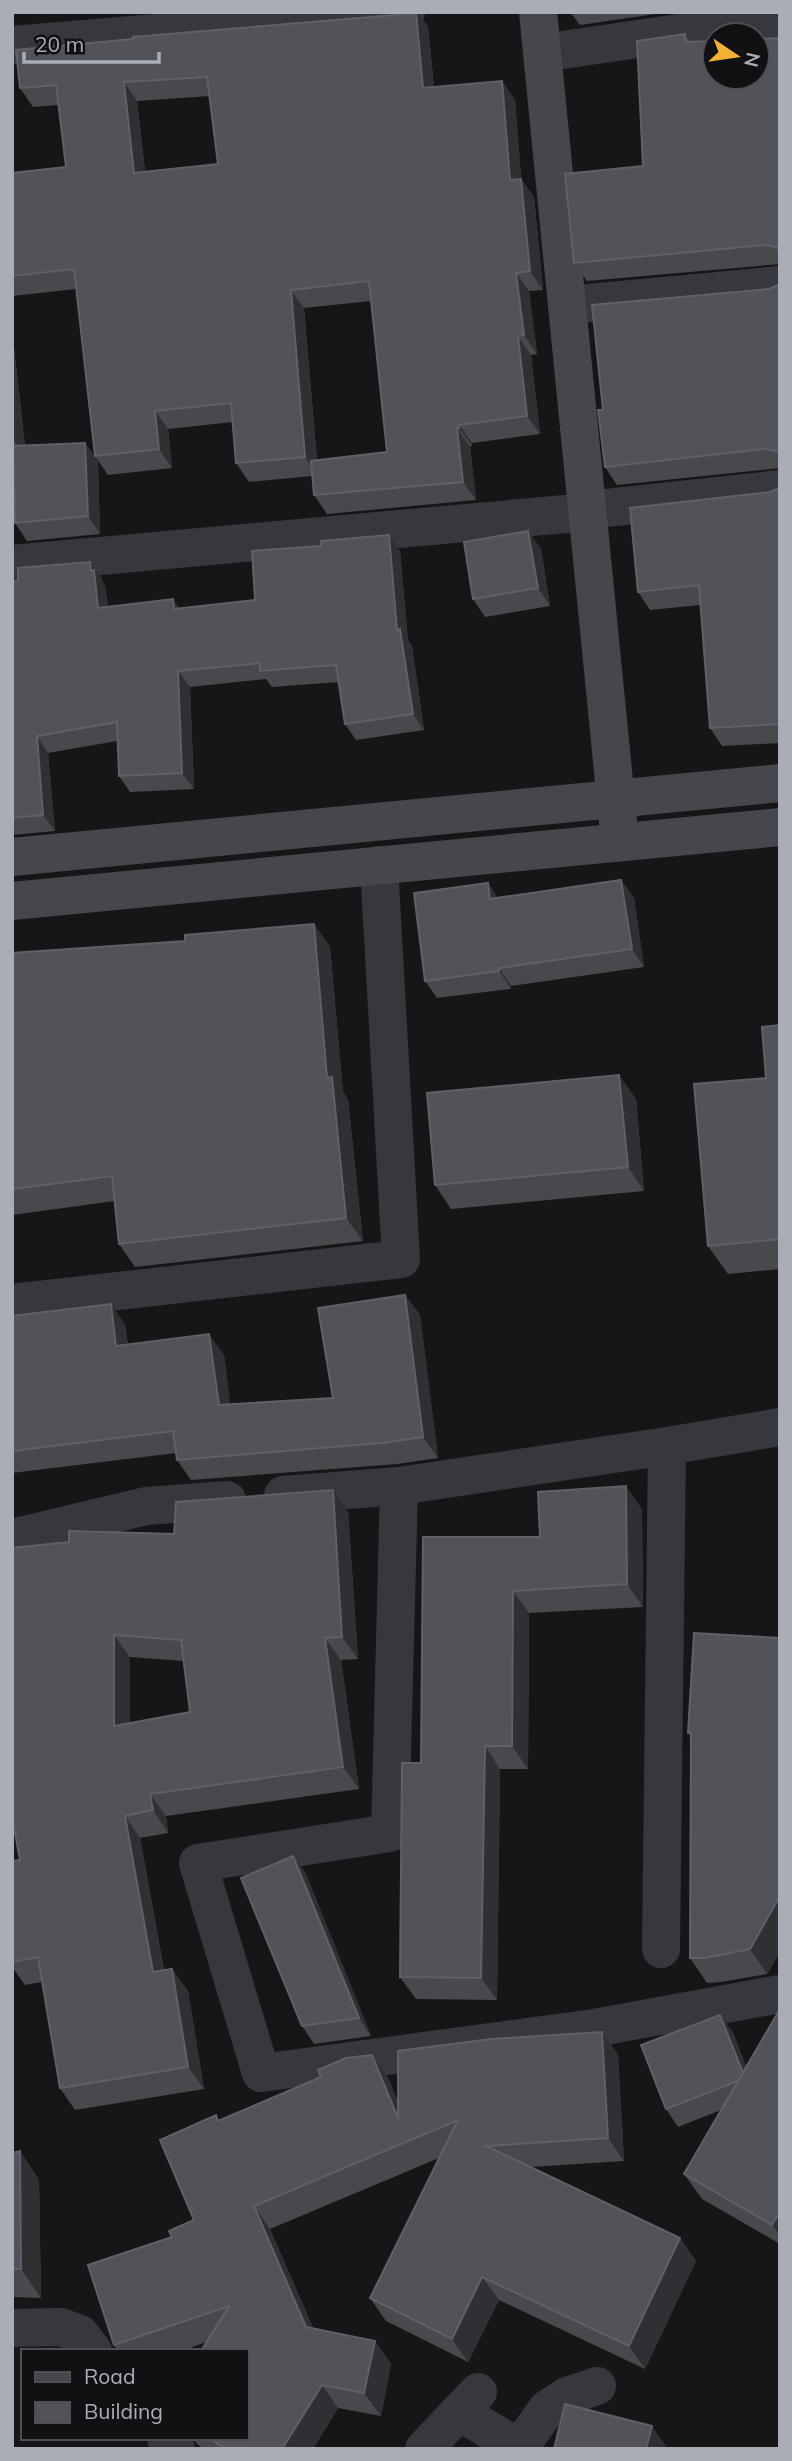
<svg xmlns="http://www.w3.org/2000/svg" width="792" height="2461" viewBox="0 0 792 2461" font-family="Mulish,sans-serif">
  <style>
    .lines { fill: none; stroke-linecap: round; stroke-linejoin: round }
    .street { stroke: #37383d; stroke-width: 38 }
    .secondary { stroke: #45474d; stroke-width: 38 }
    .wall { fill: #47494d; fill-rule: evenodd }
    .shaded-wall { fill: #2f3033 }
    .building { fill: #525359; stroke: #5f6168; stroke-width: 2; fill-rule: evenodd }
  </style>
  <rect width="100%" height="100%" fill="#161618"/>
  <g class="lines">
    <g class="street">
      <polyline points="12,45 406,12"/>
      <polyline points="542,53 780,18"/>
      <polyline points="567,305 780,285"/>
      <polyline points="12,564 587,512 588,510 780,489"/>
      <polyline points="12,1303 401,1259 379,865"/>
      <polyline points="399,1486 390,1833 198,1863 261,2073 594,2028 780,1994"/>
      <polyline points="283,1495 399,1486 667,1446 780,1427"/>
      <polyline points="12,1538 146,1506 227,1500"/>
      <polyline points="661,1949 667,1446"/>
      <polyline points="12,2328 61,2327 80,2334 93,2351"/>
      <polyline points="459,2412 521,2449"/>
      <polyline points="166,2438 176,2449"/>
      <polyline points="520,2447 547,2409 567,2396 597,2386"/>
      <polyline points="424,2449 478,2392"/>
    </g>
    <g class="secondary">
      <polyline points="538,12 620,842"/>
      <polyline points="12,857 780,783"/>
      <polyline points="12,901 780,827"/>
    </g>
  </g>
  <g class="wall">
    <path d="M403 12H418L428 27 434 87 502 81 515 100 521 179 534 197 543 290 529 291 537 354 531 355 540 434 472 443V446L470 447 476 500 327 514 314 495 312 476 249 482 236 463 233 422 168 429 172 468 108 475 95 456 76 289 12 296V173L66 167 58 105 33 107 20 88 395 15ZM210 96 218 164 145 171 137 101ZM371 301 387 452 317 460 304 308Z"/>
    <polygon points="570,12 669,12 580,25"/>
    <polygon points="685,34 690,42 780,38 780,264 587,281 574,263 643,166"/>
    <polygon points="780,284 780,468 617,485 605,467 603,410 769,289"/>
    <polygon points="12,329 25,445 85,443 98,461 100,534 27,541 15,523 12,459"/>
    <polygon points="780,488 780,743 722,746 710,728 700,605 650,610 638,592 770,492"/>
    <polygon points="528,531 541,549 550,606 485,617 473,599"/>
    <polygon points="400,551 408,640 412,646 424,730 356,740 345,724 339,682 272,687 266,679 190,687 194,789 130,792 119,776 117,741 48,753 55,831 12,835 12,582 18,581 90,562 102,578 102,581 105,586 108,607 173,599 179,608 255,600"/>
    <polygon points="621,880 634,898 644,967 511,986 511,989 437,998 425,981 498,897"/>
    <polygon points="314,924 330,947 343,1092 348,1100 363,1241 135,1267 119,1244 115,1201 12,1215 12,953 185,941"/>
    <polygon points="780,1025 780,1269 728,1274 708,1246 766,1078"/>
    <polygon points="636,1099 644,1191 451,1209 435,1185"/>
    <polygon points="405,1295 420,1315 438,1458 397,1464 191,1480 177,1460 176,1453 12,1473 12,1316 111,1304 125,1325 128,1345 224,1355 230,1404 333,1398"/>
    <polygon points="642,1509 643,1607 529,1613 528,1769 500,1769 497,2000 416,1999 400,1977 421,1763 540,1537"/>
    <path d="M348 1512 358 1659 341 1660 359 1789 166 1816 168 1833 140 1838 164 1970 172 1969 188 1991 204 2089 75 2110 60 2088 42 1982 25 1985 12 1967V1861L20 1860 12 1548 174 1534ZM130 1657 183 1661 190 1712 130 1724Z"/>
    <polygon points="780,1638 780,1952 767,1974 721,1982 707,1983 690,1958 691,1737 688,1733"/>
    <polygon points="293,1856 306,1874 371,2036 314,2044 302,2026"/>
    <polygon points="780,2009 780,2244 702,2199 684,2174 721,2110 678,2127 666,2109 733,2032 746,2067"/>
    <polygon points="602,2032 618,2055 624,2161 531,2167 680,2238 696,2261 645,2369 499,2300 468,2362 386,2321 370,2298 439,2158 270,2229 313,2328 375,2341 391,2364 381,2416 338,2408 313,2449 204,2449 197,2444 193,2438 247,2438 206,2342 182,2351 118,2351 114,2345 172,2237 194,2220 220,2121 372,2055 388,2078 398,2102"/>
    <polygon points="20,2151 39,2180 41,2298 12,2297 12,2153"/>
  </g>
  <g class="shaded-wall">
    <polygon points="416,12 418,12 428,27 436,106 423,88"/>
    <polygon points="502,81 515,100 523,198 510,180"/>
    <polygon points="124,82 137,101 147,191 134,173"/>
    <polygon points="521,179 534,197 543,290 530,271"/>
    <polygon points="516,273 529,291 537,354 524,335"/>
    <polygon points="291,290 304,308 318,475 305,457"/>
    <polygon points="12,329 26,457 13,439 12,429"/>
    <polygon points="518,336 531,355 540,434 527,416"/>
    <polygon points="155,411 168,429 172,468 159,449"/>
    <polygon points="459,425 472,443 472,446 459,428"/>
    <polygon points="457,428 470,447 476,500 463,482"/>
    <polygon points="85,443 98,461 100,534 88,516"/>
    <polygon points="528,531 541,549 550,606 538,588"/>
    <polygon points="389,535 400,551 408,640 412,646 424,730 413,714 397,630"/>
    <polygon points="90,562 102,578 102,581 105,586 110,625 98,608 91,571"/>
    <polygon points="173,599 185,616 174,609"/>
    <polygon points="178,671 190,687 194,789 182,773"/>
    <polygon points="37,736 48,753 55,831 43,815"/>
    <polygon points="621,880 634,898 644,967 632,949"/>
    <polygon points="488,883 500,901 490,899"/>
    <polygon points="314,924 330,947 343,1092 348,1100 363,1241 346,1218 327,1078"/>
    <polygon points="499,968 511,986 511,989 499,971"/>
    <polygon points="619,1075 636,1099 644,1191 628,1167"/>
    <polygon points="405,1295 420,1315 438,1458 423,1437"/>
    <polygon points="111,1304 125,1325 130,1367 116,1346"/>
    <polygon points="209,1334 224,1355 233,1426 219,1405"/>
    <polygon points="626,1486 642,1509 643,1607 627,1584"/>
    <polygon points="333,1490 348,1512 358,1659 342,1637"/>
    <polygon points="513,1591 529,1613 528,1769 512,1746"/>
    <polygon points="114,1635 130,1657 130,1749 114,1726"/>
    <polygon points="325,1638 341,1660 359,1789 343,1767"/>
    <polygon points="485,1746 500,1769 497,2000 481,1978"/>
    <polygon points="150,1794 166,1816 168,1833 153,1810"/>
    <polygon points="125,1816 140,1838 168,1995 153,1972"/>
    <polygon points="293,1856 306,1874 371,2036 359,2018"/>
    <polygon points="780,1896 780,1952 767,1974 750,1949"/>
    <polygon points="172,1969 188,1991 204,2089 188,2067"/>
    <polygon points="720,2015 733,2032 757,2096 745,2078"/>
    <polygon points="602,2032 618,2055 624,2161 608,2138"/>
    <polygon points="372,2055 388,2078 414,2141 398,2118"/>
    <polygon points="20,2151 39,2180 41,2298 21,2269"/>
    <polygon points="254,2206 270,2229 322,2350 306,2327"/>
    <polygon points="780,2212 780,2236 772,2225"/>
    <polygon points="680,2238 696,2261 645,2369 629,2346"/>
    <polygon points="482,2277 499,2300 468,2362 452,2339"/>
    <polygon points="375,2341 391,2364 381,2416 364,2393"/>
    <polygon points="322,2385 338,2408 313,2449 282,2449"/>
    <polygon points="652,2426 668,2449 646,2449"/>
  </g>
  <g class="building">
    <path d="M403 12H416L423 88 502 81 510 180 521 179 530 271 516 273 524 335 518 336 527 416 459 425V428H457L463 482 314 495 311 461 387 452 369 281 291 290 305 457 236 463 231 403 155 411 159 449 95 456 74 269 12 276V173L66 167 56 85 20 88 16 50 133 39V37L395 15ZM207 77 218 164 134 173 124 82Z"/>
    <polygon points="685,34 685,42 715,41 715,77 757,77 757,39 780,38 780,250 776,247 765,245 574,263 565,174 643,166 637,41"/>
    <polygon points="780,284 780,454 777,451 765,449 605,467 598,410 603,410 592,305 769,289"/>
    <polygon points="85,443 88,516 15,523 13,446"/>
    <polygon points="780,488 780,724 710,728 699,585 638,592 630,508 770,492"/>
    <polygon points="528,531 538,588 473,599 464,542"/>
    <polygon points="389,535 397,630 400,629 413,714 345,724 336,665 260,671 260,663 178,671 182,773 119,776 117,722 37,736 43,815 12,818 12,582 18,581 18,568 90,562 91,571 94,570 98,608 173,599 174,609 255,600 252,551 321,546 321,541"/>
    <polygon points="621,880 632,949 499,968 499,971 425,981 414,893 488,883 490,899"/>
    <polygon points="314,924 327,1078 332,1077 346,1218 119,1244 112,1176 12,1189 12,953 185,941 185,935"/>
    <polygon points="780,1025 780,1239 708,1246 694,1084 766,1078 762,1027"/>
    <polygon points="619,1075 628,1167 435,1185 427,1093"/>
    <polygon points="405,1295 423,1437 382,1443 177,1460 173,1431 12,1451 12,1316 111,1304 116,1346 209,1334 219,1405 333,1398 318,1308"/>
    <polygon points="626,1486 627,1584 513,1591 512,1746 485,1746 481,1978 400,1977 402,1763 421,1763 423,1537 540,1537 538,1492"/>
    <path d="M333 1490 342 1637 325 1638 343 1767 150 1794 153 1810 125 1816 153 1972 172 1969 188 2067 60 2088 38 1957 12 1962V1861L20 1860 12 1817V1548L69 1542V1531L174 1534 176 1502ZM114 1635 181 1640 190 1712 114 1726Z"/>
    <polygon points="694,1633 780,1638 780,1896 750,1949 704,1958 690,1958 691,1733 688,1733"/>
    <polygon points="293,1856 359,2018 302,2026 241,1878"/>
    <polygon points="780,2009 780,2212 772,2225 684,2174"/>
    <polygon points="720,2015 743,2073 738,2081 666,2109 641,2045"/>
    <polygon points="602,2032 608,2138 486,2146 680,2238 629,2346 482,2277 452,2339 370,2298 458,2120 254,2206 306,2327 375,2341 364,2393 322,2385 282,2449 226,2449 209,2438 247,2438 247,2351 201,2351 229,2306 114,2345 88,2265 172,2237 169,2231 194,2220 160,2140 216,2115 218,2121 321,2077 318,2070 346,2058 372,2055 398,2118 398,2051 491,2039"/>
    <polygon points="20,2151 21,2269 12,2269 12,2153"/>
    <polygon points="565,2404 652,2426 646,2449 554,2449"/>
  </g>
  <rect width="792" height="2461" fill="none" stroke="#a8adb8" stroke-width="28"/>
  <rect x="21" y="2349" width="228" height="91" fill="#111113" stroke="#4d4f55" stroke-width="2"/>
  <rect x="35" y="2372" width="35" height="10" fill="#45474d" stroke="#4d4f55" stroke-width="2"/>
  <text x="84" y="2384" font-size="21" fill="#a8adb8">Road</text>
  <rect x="35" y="2402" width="35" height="21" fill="#525359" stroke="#4d4f55" stroke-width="2"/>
  <text x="84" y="2419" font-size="21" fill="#a8adb8">Building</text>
  <g transform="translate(736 56) rotate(103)"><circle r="33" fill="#111113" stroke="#4d4f55" stroke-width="2"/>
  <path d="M0-5L12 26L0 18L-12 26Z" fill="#f2b134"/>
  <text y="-10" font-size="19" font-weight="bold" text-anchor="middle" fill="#a8adb8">N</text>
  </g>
  <path d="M24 52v10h135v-10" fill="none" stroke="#a8adb8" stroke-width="3.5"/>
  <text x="35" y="52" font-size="21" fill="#a8adb8" stroke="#111113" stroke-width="5" paint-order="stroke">20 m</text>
</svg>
